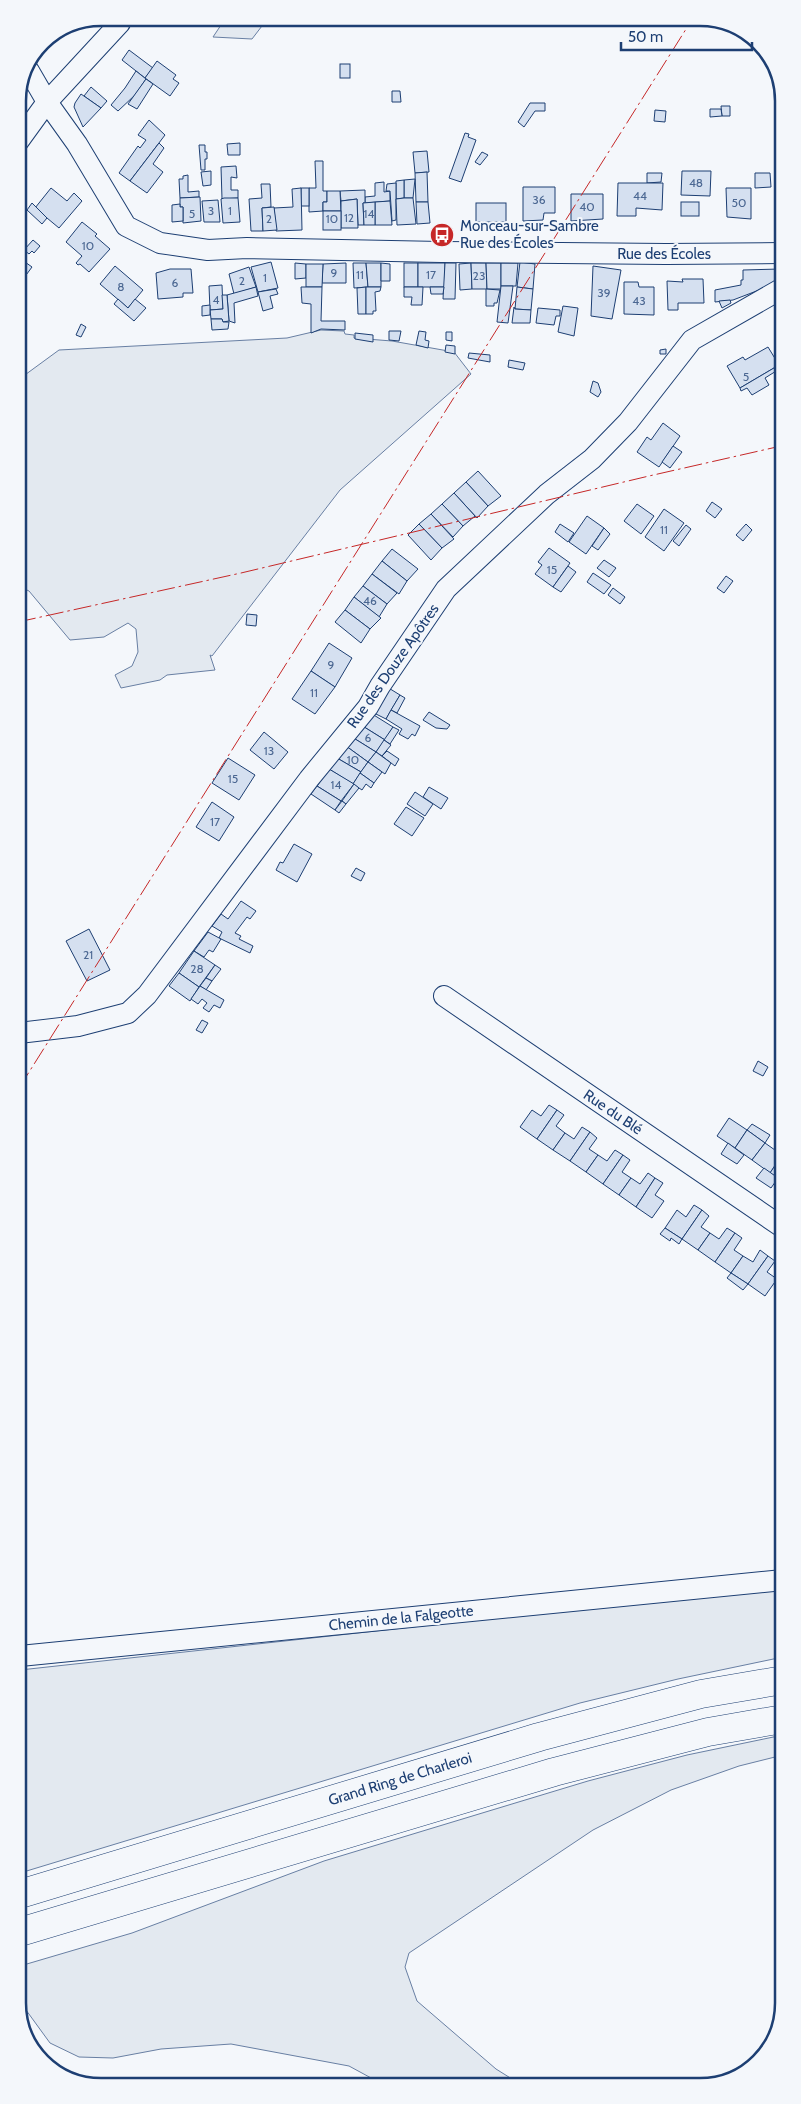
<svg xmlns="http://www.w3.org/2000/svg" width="801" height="2104" viewBox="0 0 801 2104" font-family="Cabin,sans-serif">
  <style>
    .green { fill: #e3e9f0; stroke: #687fa3 }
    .building { fill: #d5e0f0; stroke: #1d3f73 }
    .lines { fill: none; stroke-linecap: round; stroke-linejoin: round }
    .minor-casing { stroke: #1d3f73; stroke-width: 22 }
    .highway-casing { stroke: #1d3f73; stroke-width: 29 }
    .minor { stroke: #f4f7fb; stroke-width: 20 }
    .highway { stroke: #f4f7fb; stroke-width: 28 }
    .power { stroke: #c62828; stroke-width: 1; stroke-dasharray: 18 4 2.5 4; stroke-linecap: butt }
    .labels { text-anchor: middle; stroke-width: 4; stroke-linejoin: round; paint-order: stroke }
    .number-label { font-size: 12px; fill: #4b6792 }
    .poi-label { font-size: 15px; fill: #1d3f73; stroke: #f4f7fb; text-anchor: start }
    .street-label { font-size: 15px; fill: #1d3f73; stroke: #f4f7fb }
    .rim { fill: none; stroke: #1d3f73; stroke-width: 2.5 }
  </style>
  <rect width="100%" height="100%" fill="#f4f7fb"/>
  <g class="green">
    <polygon points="223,22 265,22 252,39 213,37"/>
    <polygon points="321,330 344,331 345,334 354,335 354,338 392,341 454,352 471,374 340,490 212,656 210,655 215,670 167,675 160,680 121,688 115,675 132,666 138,652 136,629 128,623 104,637 70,640 29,591 18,586 18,380 59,350 287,338"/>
    <polygon points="783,1590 783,1657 678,1679 580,1703 20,1873 20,1670 668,1599"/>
    <polygon points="783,1735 783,1755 739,1766 671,1790 593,1830 409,1953 405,1967 417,2001 496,2069 520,2084 384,2085 349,2066 231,2044 161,2049 113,2058 79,2057 50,2043 26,2010 20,2009 20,1966 132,1933 324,1861 436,1827 588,1781 687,1755"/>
  </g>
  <g class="building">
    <polygon points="129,50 153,68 145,78 122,60"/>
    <polygon points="157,61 176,75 173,79 179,83 170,96 145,78"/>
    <rect x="340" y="64" width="10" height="14"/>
    <polygon points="136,71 146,79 135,95 118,111 111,105 125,88"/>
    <polygon points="146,79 153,84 137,109 128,104"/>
    <polygon points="91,87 107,101 101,108 84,96"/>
    <polygon points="392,91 400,91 401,102 392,102"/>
    <polygon points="81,94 101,108 83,127 74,107 75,103"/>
    <polygon points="530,103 545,103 545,111 535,111 524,127 518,122"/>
    <polygon points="721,106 730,106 730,116 722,116"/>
    <polygon points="710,109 721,109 722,116 710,117"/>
    <polygon points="655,110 666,111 665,122 654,121"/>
    <polygon points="149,120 165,135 130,181 119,173 138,146 140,148 146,140 138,135"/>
    <polygon points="465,133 469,134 468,137 476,140 461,182 449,178"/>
    <polygon points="159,143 164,148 153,164 163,172 147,193 130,181"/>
    <polygon points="240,143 240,155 228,155 227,144"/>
    <polygon points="199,145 205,145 205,152 207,152 207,159 205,159 205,170 201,170"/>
    <polygon points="427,151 429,172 415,173 413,152"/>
    <polygon points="482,152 488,155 480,165 475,162"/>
    <polygon points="315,161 323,161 323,191 327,191 327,202 323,202 323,211 309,212 309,188 316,188"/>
    <polygon points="236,166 237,178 231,177 231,190 238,190 238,198 222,199 221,167"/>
    <polygon points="211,171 211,185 203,186 201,172"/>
    <polygon points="682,171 711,171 710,196 681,195"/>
    <polygon points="427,172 428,202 416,202 415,173"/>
    <polygon points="647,173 662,173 661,182 647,183"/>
    <polygon points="755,173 770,173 771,187 755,188"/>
    <polygon points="188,175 188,192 199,191 199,197 180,198 179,179 183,179 183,176"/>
    <polygon points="415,179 413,198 404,198 404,180"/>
    <polygon points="404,180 404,198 396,199 396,181"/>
    <polygon points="384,182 384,192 390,191 390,201 365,203 365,197 375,196 375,183"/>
    <polygon points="396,183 396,220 392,221 390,191 386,191 387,184"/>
    <polygon points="618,183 663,183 662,210 636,208 636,216 617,216"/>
    <polygon points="261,184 270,184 271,207 262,208 263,231 251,231 249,199 262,198"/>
    <polygon points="523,187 555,187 555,213 544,213 543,220 523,221"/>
    <polygon points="51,188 67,201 74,193 82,201 59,228 35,208"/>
    <rect x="301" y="188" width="8" height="18"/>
    <polygon points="301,188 302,230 276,231 274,208 293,207 292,189"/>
    <polygon points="726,188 751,188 751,219 727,217"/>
    <polygon points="365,190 365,203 363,203 364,225 358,225 357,199 341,201 340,191"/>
    <polygon points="327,191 340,191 341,211 323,211 323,202 327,202"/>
    <polygon points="571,194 603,194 603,219 571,221"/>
    <polygon points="200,197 201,221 183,223 183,207 180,207 180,198"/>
    <polygon points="224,198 238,198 240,222 223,223 221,199"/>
    <polygon points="404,198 413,198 416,224 397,225 396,199"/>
    <polygon points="357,199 358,228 341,228 341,201"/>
    <polygon points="218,200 220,222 204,222 202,201"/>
    <polygon points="390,201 392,225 375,225 375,202"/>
    <polygon points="375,202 375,225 364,225 363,203"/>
    <polygon points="416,202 428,202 430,223 417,224"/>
    <rect x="681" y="202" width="18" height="14"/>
    <polygon points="32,203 47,218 42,224 27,210"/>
    <rect x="476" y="203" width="30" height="19"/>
    <polygon points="180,204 180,207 183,207 183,221 172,222 172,205"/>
    <polygon points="274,207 277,230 263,231 262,208"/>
    <rect x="323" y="211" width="18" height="19"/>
    <polygon points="82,222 97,234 95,236 110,249 89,272 80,264 78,265 76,263 82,256 66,242"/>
    <polygon points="33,240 40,246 34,253 32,251 29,254 24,250"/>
    <polygon points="18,257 32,267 18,286"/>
    <polygon points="271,262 278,288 258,292 251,267"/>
    <polygon points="520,262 535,264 533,289 517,287"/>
    <polygon points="295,263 306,264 306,278 295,279"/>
    <polygon points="346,263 346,283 322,283 323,264"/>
    <polygon points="353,263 366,263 368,287 354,288"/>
    <polygon points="366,263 381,263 381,287 368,287"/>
    <polygon points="381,263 390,264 390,281 381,281"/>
    <rect x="404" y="263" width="14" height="24"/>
    <rect x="418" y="263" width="27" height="24"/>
    <polygon points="445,263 456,263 455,299 443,299"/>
    <polygon points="471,263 472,289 460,290 459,264"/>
    <polygon points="471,263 486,263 487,289 472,289"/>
    <polygon points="486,263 501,263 501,289 487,289"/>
    <polygon points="501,263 518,263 516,286 501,286"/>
    <polygon points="306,264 323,264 322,287 306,287"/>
    <polygon points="115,266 143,290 128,308 100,284"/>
    <polygon points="593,266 621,270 612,319 591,316"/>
    <polygon points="249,267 256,287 234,294 229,274"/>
    <polygon points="170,269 191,269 193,293 183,293 183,297 158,299 156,273"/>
    <polygon points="780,269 780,280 774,281 775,284 733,300 715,302 715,290 741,285 741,280 743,280 743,270"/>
    <polygon points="682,279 703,279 704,303 678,303 678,310 668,310 667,281 683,282"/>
    <polygon points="624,282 638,282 639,287 654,287 654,315 624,314"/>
    <polygon points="222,285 223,309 210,310 209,286"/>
    <polygon points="501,286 513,286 508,323 497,322"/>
    <polygon points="256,287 258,296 234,303 235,323 229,321 227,295"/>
    <polygon points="301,287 322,287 321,321 345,321 345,330 321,329 311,333 311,304 302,303"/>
    <polygon points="366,287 366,314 358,314 357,288"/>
    <polygon points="366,287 381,287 380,291 375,292 376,311 373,311 373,314 366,314"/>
    <polygon points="404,287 423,287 422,305 411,305 412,297 404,297"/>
    <polygon points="430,287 444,287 443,294 431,294"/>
    <polygon points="517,287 533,289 531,310 515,309"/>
    <polygon points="276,289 278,294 270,296 273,308 263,311 258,292"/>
    <polygon points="486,289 500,290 497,303 494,303 494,306 486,306"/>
    <polygon points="222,295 227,295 229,321 223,322 222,319 211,319 210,310 223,309"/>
    <polygon points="118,299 128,308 135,299 146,308 134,321 114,304"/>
    <polygon points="730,300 731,303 722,308 719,301"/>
    <polygon points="210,305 210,315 202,316 202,306"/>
    <polygon points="563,306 578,308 574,336 558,332"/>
    <polygon points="514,307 515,309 531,310 530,323 512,323"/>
    <polygon points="538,308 560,310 560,316 556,316 554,325 536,323"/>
    <polygon points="211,319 222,319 223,322 229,322 228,329 212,330"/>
    <polygon points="81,324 86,327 81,337 76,335"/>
    <polygon points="389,331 401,331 399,341 389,340"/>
    <polygon points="419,331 426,332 425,340 429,341 428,348 416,345"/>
    <polygon points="446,332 452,332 452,341 446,340"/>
    <polygon points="355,333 373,335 373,342 355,339"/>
    <polygon points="446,345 455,346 455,354 445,352"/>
    <polygon points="768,347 779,365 740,388 727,366 743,357 745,360"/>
    <polygon points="666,349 666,354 660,354 660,350"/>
    <polygon points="469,353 490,355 490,362 468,358"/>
    <polygon points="509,360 525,363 523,370 508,367"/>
    <polygon points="779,365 781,368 765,378 769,385 752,395 747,388 741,391 740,388"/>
    <polygon points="593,381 598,383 601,392 598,397 590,392"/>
    <polygon points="663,423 680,436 659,467 637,452 647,437 651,440"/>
    <polygon points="673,446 682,452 670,468 662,462"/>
    <polygon points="478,471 501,496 488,506 466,482"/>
    <polygon points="466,482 488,506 477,518 454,493"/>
    <polygon points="454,493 475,516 463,526 442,504"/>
    <polygon points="712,502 722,509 715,518 706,511"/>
    <polygon points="442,504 463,526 453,537 431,514"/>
    <polygon points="637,504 654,516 641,534 624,521"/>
    <polygon points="664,509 684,523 664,551 645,537"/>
    <polygon points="431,514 454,539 442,548 419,524"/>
    <polygon points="587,516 604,528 586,554 569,542"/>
    <polygon points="419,524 442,548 431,560 408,535"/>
    <polygon points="560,524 574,533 568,542 555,532"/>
    <polygon points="746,524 752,530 743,541 736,535"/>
    <polygon points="686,525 691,529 679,546 673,541"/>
    <polygon points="604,528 610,534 598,550 592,546"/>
    <polygon points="549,548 570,563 553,587 535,574 542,565 538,562"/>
    <polygon points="392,549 418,569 407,581 382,561"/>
    <polygon points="604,560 616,568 609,577 597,568"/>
    <polygon points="382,561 407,581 399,594 372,574"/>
    <polygon points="568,566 576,572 561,592 553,587"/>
    <polygon points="593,573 611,585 604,594 587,582"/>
    <polygon points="372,574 397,593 387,604 363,586"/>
    <polygon points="726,576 733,581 724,593 717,588"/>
    <polygon points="363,586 387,604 379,617 354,597"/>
    <polygon points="613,588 625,597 620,604 608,595"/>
    <polygon points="354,597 381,618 370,629 345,610"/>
    <polygon points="345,610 370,629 361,643 335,622"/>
    <polygon points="247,614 257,615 256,626 246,625"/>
    <polygon points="329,643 352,658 335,687 311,671"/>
    <polygon points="311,671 335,687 315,714 292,699"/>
    <polygon points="387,687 400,695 386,719 372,712"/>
    <polygon points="400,695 405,698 397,713 391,710"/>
    <polygon points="391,710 420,726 415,736 412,734 408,739 399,734 402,729 386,719"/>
    <polygon points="369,712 393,727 385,740 361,725"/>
    <polygon points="429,712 450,725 447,729 436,728 423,720"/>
    <polygon points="361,725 385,740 376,752 352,737"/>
    <polygon points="393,727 399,730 390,744 384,740"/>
    <polygon points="264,732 288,752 274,769 250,750"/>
    <polygon points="352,737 376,752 368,762 346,746"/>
    <polygon points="384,740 391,745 382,756 376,752"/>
    <polygon points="346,746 368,762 361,772 337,758"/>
    <polygon points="387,751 399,759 395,766 382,756"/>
    <polygon points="376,752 391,763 385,774 368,762"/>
    <polygon points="228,758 255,775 239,800 212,783"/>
    <polygon points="337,758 361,772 353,784 329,769"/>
    <polygon points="368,762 382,772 374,783 360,773"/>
    <polygon points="329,769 354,784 341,801 317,786"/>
    <polygon points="360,773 374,783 371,788 366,784 362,790 353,784"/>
    <polygon points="354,784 359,788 346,804 342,801"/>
    <polygon points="317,786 341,801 335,810 311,794"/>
    <polygon points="429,787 448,798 441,809 423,797"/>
    <polygon points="415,792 433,804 425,816 407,804"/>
    <polygon points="342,801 346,804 339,813 335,810"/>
    <polygon points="212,802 234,817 219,841 196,827"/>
    <polygon points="406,807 424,818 412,836 394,824"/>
    <polygon points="294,844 312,854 297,882 276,870 280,862 283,863"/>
    <polygon points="356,868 365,873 361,881 351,876"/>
    <polygon points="241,901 256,911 250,919 247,917 235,933 241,936 239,939 253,946 250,953 219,938 222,932 212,926 221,914 228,919"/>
    <polygon points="89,929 110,970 87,981 66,941"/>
    <polygon points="208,932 221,939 213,952 209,950 204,957 194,951"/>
    <polygon points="194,951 215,965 199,987 179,973"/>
    <polygon points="215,965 221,969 212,981 206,978"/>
    <polygon points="179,973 199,987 190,1001 169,986"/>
    <polygon points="206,978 212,981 206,990 200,986"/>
    <polygon points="200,986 224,1000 220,1008 214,1005 209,1012 203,1008 207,1003 202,999 198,1004 191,999"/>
    <polygon points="202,1020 208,1023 202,1033 196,1030"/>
    <polygon points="758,1061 768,1067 763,1076 753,1071"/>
    <polygon points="781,1094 782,1095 782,1103 777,1100"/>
    <polygon points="549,1105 557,1110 537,1139 520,1127 532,1110 541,1116"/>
    <polygon points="557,1110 564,1115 556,1126 565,1133 553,1150 537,1139"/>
    <polygon points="729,1118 747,1130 735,1148 717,1136"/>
    <polygon points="752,1124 770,1135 765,1143 747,1130"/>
    <polygon points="582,1127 590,1132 570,1161 553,1150 565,1133 574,1139"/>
    <polygon points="747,1130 765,1143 752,1160 735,1148"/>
    <polygon points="590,1132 597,1138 589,1149 598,1155 586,1172 570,1161"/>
    <polygon points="728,1143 744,1155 737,1164 721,1154"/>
    <polygon points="765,1143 782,1155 770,1173 752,1160"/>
    <polygon points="615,1150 623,1155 603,1184 586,1172 598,1155 607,1161"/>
    <polygon points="623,1155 630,1160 622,1172 631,1178 619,1195 603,1184"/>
    <polygon points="782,1155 782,1181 770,1173"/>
    <polygon points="764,1168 778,1178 771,1188 756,1178"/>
    <polygon points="648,1173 655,1178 636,1207 619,1195 631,1178 640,1184"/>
    <polygon points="655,1178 663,1183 655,1195 664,1201 652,1218 636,1207"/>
    <polygon points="694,1205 702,1210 682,1239 665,1228 677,1210 686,1217"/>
    <polygon points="702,1210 709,1216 701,1227 710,1233 698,1250 682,1239"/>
    <polygon points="665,1228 682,1239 679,1244 671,1238 670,1241 660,1234"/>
    <polygon points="727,1228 735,1233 715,1262 698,1250 710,1233 719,1239"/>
    <polygon points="735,1233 742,1238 734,1250 743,1256 731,1273 715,1262"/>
    <polygon points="760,1250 768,1256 748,1284 731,1273 743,1256 753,1262"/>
    <polygon points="768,1256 775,1261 767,1272 777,1279 765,1296 748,1284"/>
    <polygon points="731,1273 748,1284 743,1290 727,1278"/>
  </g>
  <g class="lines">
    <g class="minor-casing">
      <g id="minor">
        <polyline points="29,71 47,102 77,144 126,226 160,243 208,250 247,248 441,252 666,254 781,253"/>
        <polyline points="18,142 47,102 120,23"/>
        <polyline points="444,996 782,1227"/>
        <polyline points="19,1033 78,1026 128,1013 147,995 309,779 368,707 380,686 446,589 547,494 592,459 628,422 692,340 781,289"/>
        <polyline points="20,1656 783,1580"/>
      </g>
    </g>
    <g class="highway-casing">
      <g id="highway">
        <polyline points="20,1894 539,1737 701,1694 783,1680"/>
        <polyline points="20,1932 554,1772 708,1732 783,1719"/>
      </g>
    </g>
    <use href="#minor" class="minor"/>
    <use href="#highway" class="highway"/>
    <g class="power">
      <polyline points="18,622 241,573 649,476 781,446"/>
      <polyline points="19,1088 693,18"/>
    </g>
  </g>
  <defs>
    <g id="bus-disc" transform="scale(1.25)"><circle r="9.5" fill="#c62828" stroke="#f4f7fb"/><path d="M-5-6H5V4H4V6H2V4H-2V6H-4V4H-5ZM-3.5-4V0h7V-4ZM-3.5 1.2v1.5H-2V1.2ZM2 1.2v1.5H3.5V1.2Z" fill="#fff"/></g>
  </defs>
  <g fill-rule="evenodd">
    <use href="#bus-disc" x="442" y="235"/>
  </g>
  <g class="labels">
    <g class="number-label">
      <text x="696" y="187">48</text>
      <text x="640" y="200">44</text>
      <text x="539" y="204">36</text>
      <text x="739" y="207">50</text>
      <text x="587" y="211">40</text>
      <text x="211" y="215">3</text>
      <text x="230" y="215">1</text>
      <text x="192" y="218">5</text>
      <text x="369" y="218">14</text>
      <text x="349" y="222">12</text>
      <text x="269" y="223">2</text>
      <text x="332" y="223">10</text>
      <text x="88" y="250">10</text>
      <text x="334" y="277">9</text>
      <text x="360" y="279">11</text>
      <text x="431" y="279">17</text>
      <text x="479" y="280">23</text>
      <text x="265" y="282">1</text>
      <text x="242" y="285">2</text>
      <text x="175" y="287">6</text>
      <text x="121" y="291">8</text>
      <text x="604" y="297">39</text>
      <text x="216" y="304">4</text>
      <text x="639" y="305">43</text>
      <text x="746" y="381">5</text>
      <text x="664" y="534">11</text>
      <text x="552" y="574">15</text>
      <text x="370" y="605">46</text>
      <text x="331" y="669">9</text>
      <text x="314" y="697">11</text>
      <text x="368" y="742">6</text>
      <text x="269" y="755">13</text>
      <text x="353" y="764">10</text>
      <text x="233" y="783">15</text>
      <text x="336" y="789">14</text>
      <text x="215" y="826">17</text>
      <text x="88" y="959">21</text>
      <text x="197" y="973">28</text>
    </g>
    <g class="poi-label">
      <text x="460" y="231">Monceau-sur-Sambre<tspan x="460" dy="17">Rue des Écoles</tspan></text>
    </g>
    <g class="street-label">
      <text x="664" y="259">Rue des Écoles</text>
      <text transform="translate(393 666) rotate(-55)" y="5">Rue des Douze Apôtres</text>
      <text transform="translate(613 1112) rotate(34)" y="5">Rue du Blé</text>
      <text transform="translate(401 1618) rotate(-6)" y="5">Chemin de la Falgeotte</text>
      <text transform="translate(400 1779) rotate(-17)" y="5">Grand Ring de Charleroi</text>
    </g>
  </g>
  <path d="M0 0H801V2104H0ZM101 26H700A75 75 0 0 1 775 101V2003A75 75 0 0 1 700 2078H101A75 75 0 0 1 26 2003V101A75 75 0 0 1 101 26Z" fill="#f4f7fb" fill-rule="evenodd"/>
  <path class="rim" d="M101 26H700A75 75 0 0 1 775 101V2003A75 75 0 0 1 700 2078H101A75 75 0 0 1 26 2003V101A75 75 0 0 1 101 26Z"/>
  <path d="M621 42v8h131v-8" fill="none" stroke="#1d3f73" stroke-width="2.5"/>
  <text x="628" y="42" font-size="15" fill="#1d3f73" stroke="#f4f7fb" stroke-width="4" paint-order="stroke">50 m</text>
</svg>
